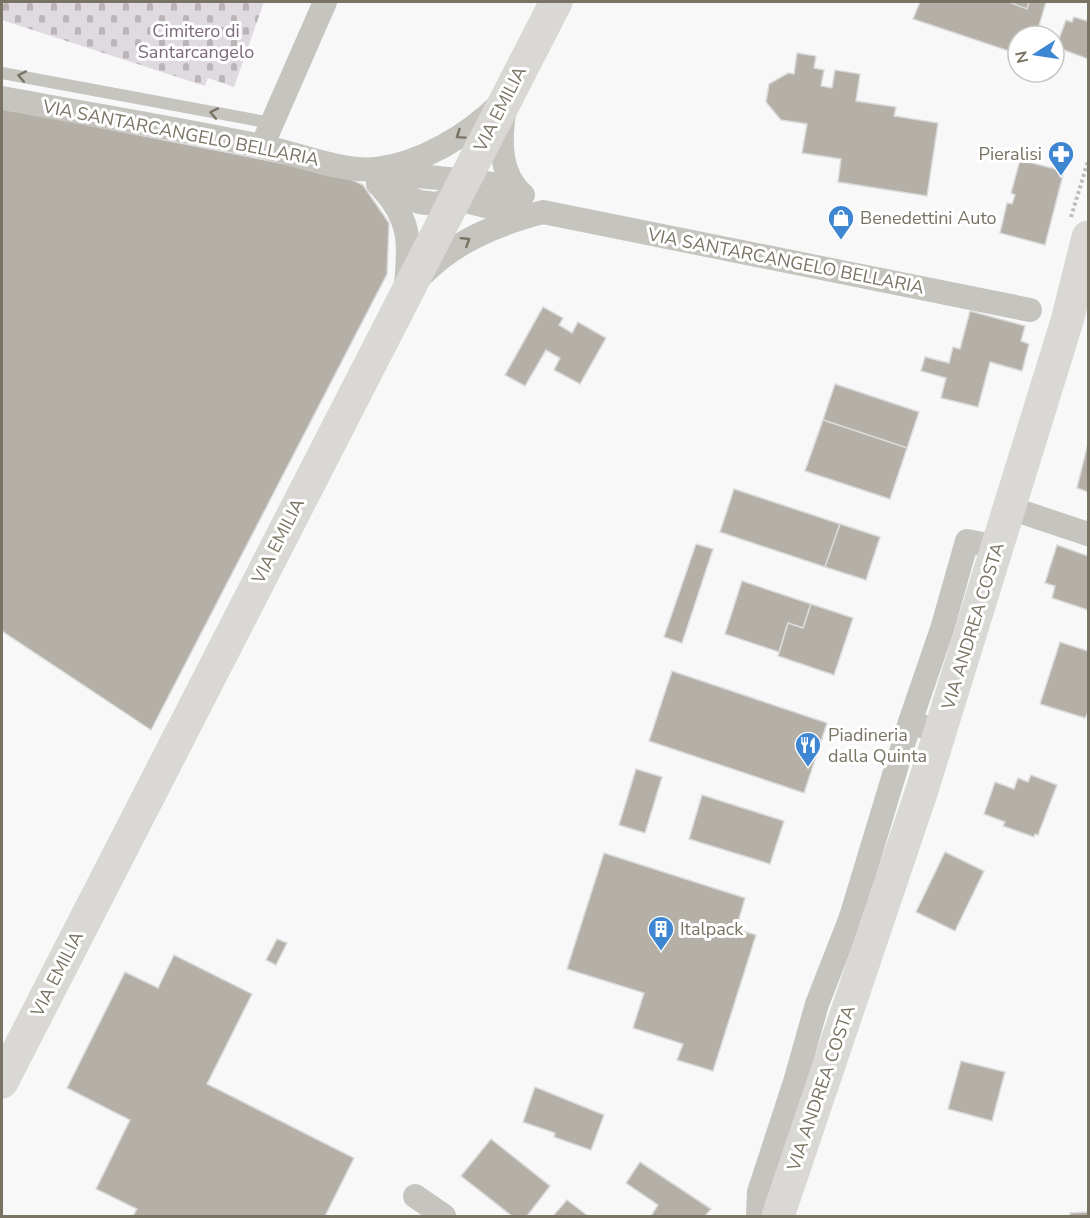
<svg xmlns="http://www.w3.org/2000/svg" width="1090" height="1218" viewBox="0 0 1090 1218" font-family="'Nunito Sans',sans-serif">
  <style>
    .cemetery { fill: url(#cemetery-stones) }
    .building { fill: #b4b0a7; stroke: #dadadb; stroke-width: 1.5 }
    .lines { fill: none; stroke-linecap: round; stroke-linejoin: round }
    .path { stroke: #bfbdb9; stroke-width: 4; stroke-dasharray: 3 3; stroke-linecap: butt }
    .lane { stroke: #c6c4bf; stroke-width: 12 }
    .street { stroke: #c6c4bf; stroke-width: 24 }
    .secondary { stroke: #d9d8d4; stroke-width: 33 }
    .primary { stroke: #d9d8d4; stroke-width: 33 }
    .oneway { stroke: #797363 }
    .labels { text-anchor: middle; stroke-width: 6; stroke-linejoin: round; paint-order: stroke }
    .park-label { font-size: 18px; fill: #7d6a7c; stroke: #fff }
    .street-label { font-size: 18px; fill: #797363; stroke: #fff }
    .poi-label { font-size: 18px; fill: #797363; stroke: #fff; text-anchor: start }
  </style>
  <defs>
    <pattern id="cemetery-stones" width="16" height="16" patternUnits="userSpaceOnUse" patternTransform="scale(1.5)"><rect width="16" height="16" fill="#dfd9e0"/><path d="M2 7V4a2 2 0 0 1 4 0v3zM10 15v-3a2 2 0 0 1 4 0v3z" fill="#bab4b9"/></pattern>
  </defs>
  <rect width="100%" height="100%" fill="#f8f8f9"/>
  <polygon class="cemetery" points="2,2 264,2 234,87 208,78 205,86 2,20"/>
  <g class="building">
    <polygon points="920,2 1046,2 1036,36 1018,36 1018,54 913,19"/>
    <polygon points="1009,2 1029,2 1027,9"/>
    <polygon points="1074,17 1087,21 1088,18 1088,59 1056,47 1066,20 1072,22"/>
    <polygon points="797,53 816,56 814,68 824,70 821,86 832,88 835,70 860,74 856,101 896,107 894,116 938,123 927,196 838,182 841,159 802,153 807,124 781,120 766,102 769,84 788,73 794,74"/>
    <polygon points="2,108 342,175 363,185 389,223 387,274 151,730 2,631"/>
    <polygon points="1020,160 1064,171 1045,245 1000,233 1007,203 1012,204 1015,195 1011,193"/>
    <polygon points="543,307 563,318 559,325 572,333 578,322 606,338 580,384 554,370 560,358 546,350 525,386 505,375"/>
    <polygon points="970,311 1025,326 1021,341 1029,344 1022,371 990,362 978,407 941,398 946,378 921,371 925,357 949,363 953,347 960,349"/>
    <polygon points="835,384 919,412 907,448 823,420"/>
    <polygon points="823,420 907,448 890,499 805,471"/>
    <polygon points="1087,447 1088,448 1088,492 1077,488"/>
    <polygon points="734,489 840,524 825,567 720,532"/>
    <polygon points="840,524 880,537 866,580 825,567"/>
    <polygon points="696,544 713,549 682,643 664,637"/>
    <polygon points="1057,545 1088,556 1088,610 1052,598 1055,586 1045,583"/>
    <polygon points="742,581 811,604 803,628 788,623 779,652 725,634"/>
    <polygon points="811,604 853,618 834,675 778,656 788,623 803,628"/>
    <polygon points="1060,642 1088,651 1088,712 1085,718 1040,704"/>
    <polygon points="672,671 827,723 804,793 649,741"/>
    <polygon points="636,769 662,777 645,833 619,825"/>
    <polygon points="1031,775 1057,785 1038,835 1035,834 1034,837 1003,826 1005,822 984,814 995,782 1014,789 1018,778 1028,782"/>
    <polygon points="702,795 784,821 770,864 689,839"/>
    <polygon points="945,852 984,871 955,931 916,912"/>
    <polygon points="604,853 745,898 736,929 756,935 713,1071 677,1060 683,1044 633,1028 644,993 567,969"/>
    <polygon points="277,939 287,943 276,965 266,960"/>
    <polygon points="174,955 252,994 207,1084 354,1158 325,1216 133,1216 137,1209 96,1189 130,1120 67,1088 125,972 158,988"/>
    <polygon points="961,1061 1005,1072 992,1121 948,1109"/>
    <polygon points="535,1087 604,1115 591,1150 554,1137 555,1133 523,1122"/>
    <polygon points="491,1139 550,1186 527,1216 512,1216 461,1176"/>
    <polygon points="640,1162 711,1209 705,1216 651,1216 658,1205 626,1183"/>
    <polygon points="567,1200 588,1216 553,1216"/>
    <polygon points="1088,1212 1088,1216 1070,1216 1070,1213"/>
  </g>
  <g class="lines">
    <polyline class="path" points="1071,217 1088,161"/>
    <polyline class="lane" points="2,73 271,123"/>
    <g class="street">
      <path d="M2 98C88 114 175 128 261 146 295 153 343 173 377 169 422 163 467 136 500 104"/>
      <path d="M504 113C500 142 499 174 523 195"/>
      <polyline points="262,146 325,2"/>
      <path d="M386 171C430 181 475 176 518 191"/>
      <polyline points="378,184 419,202 436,204 454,198 525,216"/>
      <path d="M382 188C411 220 410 243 406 284"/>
      <path d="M421 276C455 241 497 224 543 212L1030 310"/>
      <polyline points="1010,508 1088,534"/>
      <polyline points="940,732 910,722 942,629 967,541 997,547"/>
      <polyline points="866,922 851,917 910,722"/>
      <polyline points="415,1196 444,1216"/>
      <polyline points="758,1216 759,1192 795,1082 817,1004 851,917"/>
    </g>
    <polyline class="secondary" points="778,1216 922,790 1067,321 1088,237"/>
    <polyline class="primary" points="2,1082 556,2"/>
  </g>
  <defs><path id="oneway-chevron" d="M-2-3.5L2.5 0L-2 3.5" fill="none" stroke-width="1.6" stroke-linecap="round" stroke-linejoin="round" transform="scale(1.5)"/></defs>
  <g class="oneway">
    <use href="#oneway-chevron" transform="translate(22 76) rotate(-169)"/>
    <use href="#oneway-chevron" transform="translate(214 113) rotate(-169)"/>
    <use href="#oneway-chevron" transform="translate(460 135) rotate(146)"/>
    <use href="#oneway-chevron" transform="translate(466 241) rotate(-32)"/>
  </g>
  <defs>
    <g id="pharmacy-pin" transform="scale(1.35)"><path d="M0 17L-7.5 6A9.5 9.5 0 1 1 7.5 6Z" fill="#3f86d2" stroke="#fff"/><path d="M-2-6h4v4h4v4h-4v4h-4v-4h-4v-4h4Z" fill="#fff"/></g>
    <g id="shop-pin" transform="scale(1.35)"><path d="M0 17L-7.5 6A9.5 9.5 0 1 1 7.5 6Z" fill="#3f86d2" stroke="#fff"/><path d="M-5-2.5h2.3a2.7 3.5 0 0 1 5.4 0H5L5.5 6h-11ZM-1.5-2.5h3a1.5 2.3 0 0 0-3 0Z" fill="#fff"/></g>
    <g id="restaurant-pin" transform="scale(1.35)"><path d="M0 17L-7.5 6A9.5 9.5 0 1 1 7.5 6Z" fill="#3f86d2" stroke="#fff"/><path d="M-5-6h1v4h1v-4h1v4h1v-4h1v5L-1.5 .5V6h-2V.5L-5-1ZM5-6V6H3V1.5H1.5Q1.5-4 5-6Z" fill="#fff"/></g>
    <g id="building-pin" transform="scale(1.35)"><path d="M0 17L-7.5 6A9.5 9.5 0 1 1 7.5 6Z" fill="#3f86d2" stroke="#fff"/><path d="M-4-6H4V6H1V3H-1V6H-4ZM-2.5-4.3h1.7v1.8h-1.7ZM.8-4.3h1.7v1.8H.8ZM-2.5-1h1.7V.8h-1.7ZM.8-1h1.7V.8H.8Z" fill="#fff"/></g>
  </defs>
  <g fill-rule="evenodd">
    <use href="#pharmacy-pin" x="1061" y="154"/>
    <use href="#shop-pin" x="841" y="218"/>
    <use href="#restaurant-pin" x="808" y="745"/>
    <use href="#building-pin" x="661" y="929"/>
  </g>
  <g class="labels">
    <g class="park-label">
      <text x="196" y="37">Cimitero di<tspan x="196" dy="21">Santarcangelo</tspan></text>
    </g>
    <g class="street-label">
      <text transform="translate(500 109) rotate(-63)" y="6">VIA EMILIA</text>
      <text transform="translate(181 133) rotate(11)" y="6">VIA SANTARCANGELO BELLARIA</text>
      <text transform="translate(786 261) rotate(11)" y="6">VIA SANTARCANGELO BELLARIA</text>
      <text transform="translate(278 541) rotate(-63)" y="6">VIA EMILIA</text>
      <text transform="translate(973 626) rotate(-73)" y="6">VIA ANDREA COSTA</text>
      <text transform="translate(57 974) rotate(-63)" y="6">VIA EMILIA</text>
      <text transform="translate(821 1088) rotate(-71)" y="6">VIA ANDREA COSTA</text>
    </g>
    <g class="poi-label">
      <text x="1042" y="160" text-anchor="end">Pieralisi</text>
      <text x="860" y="224">Benedettini Auto</text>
      <text x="828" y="741">Piadineria<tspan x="828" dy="21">dalla Quinta</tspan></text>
      <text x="680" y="935">Italpack</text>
    </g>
  </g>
  <rect width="1090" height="1218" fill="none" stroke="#797363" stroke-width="6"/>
  <g transform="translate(1036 54) rotate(258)"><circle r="28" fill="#ffffff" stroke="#c9c7c1" stroke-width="1.5"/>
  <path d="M0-4.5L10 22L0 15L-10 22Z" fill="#3f86d2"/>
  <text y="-9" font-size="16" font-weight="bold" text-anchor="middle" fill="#797363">N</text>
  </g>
</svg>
